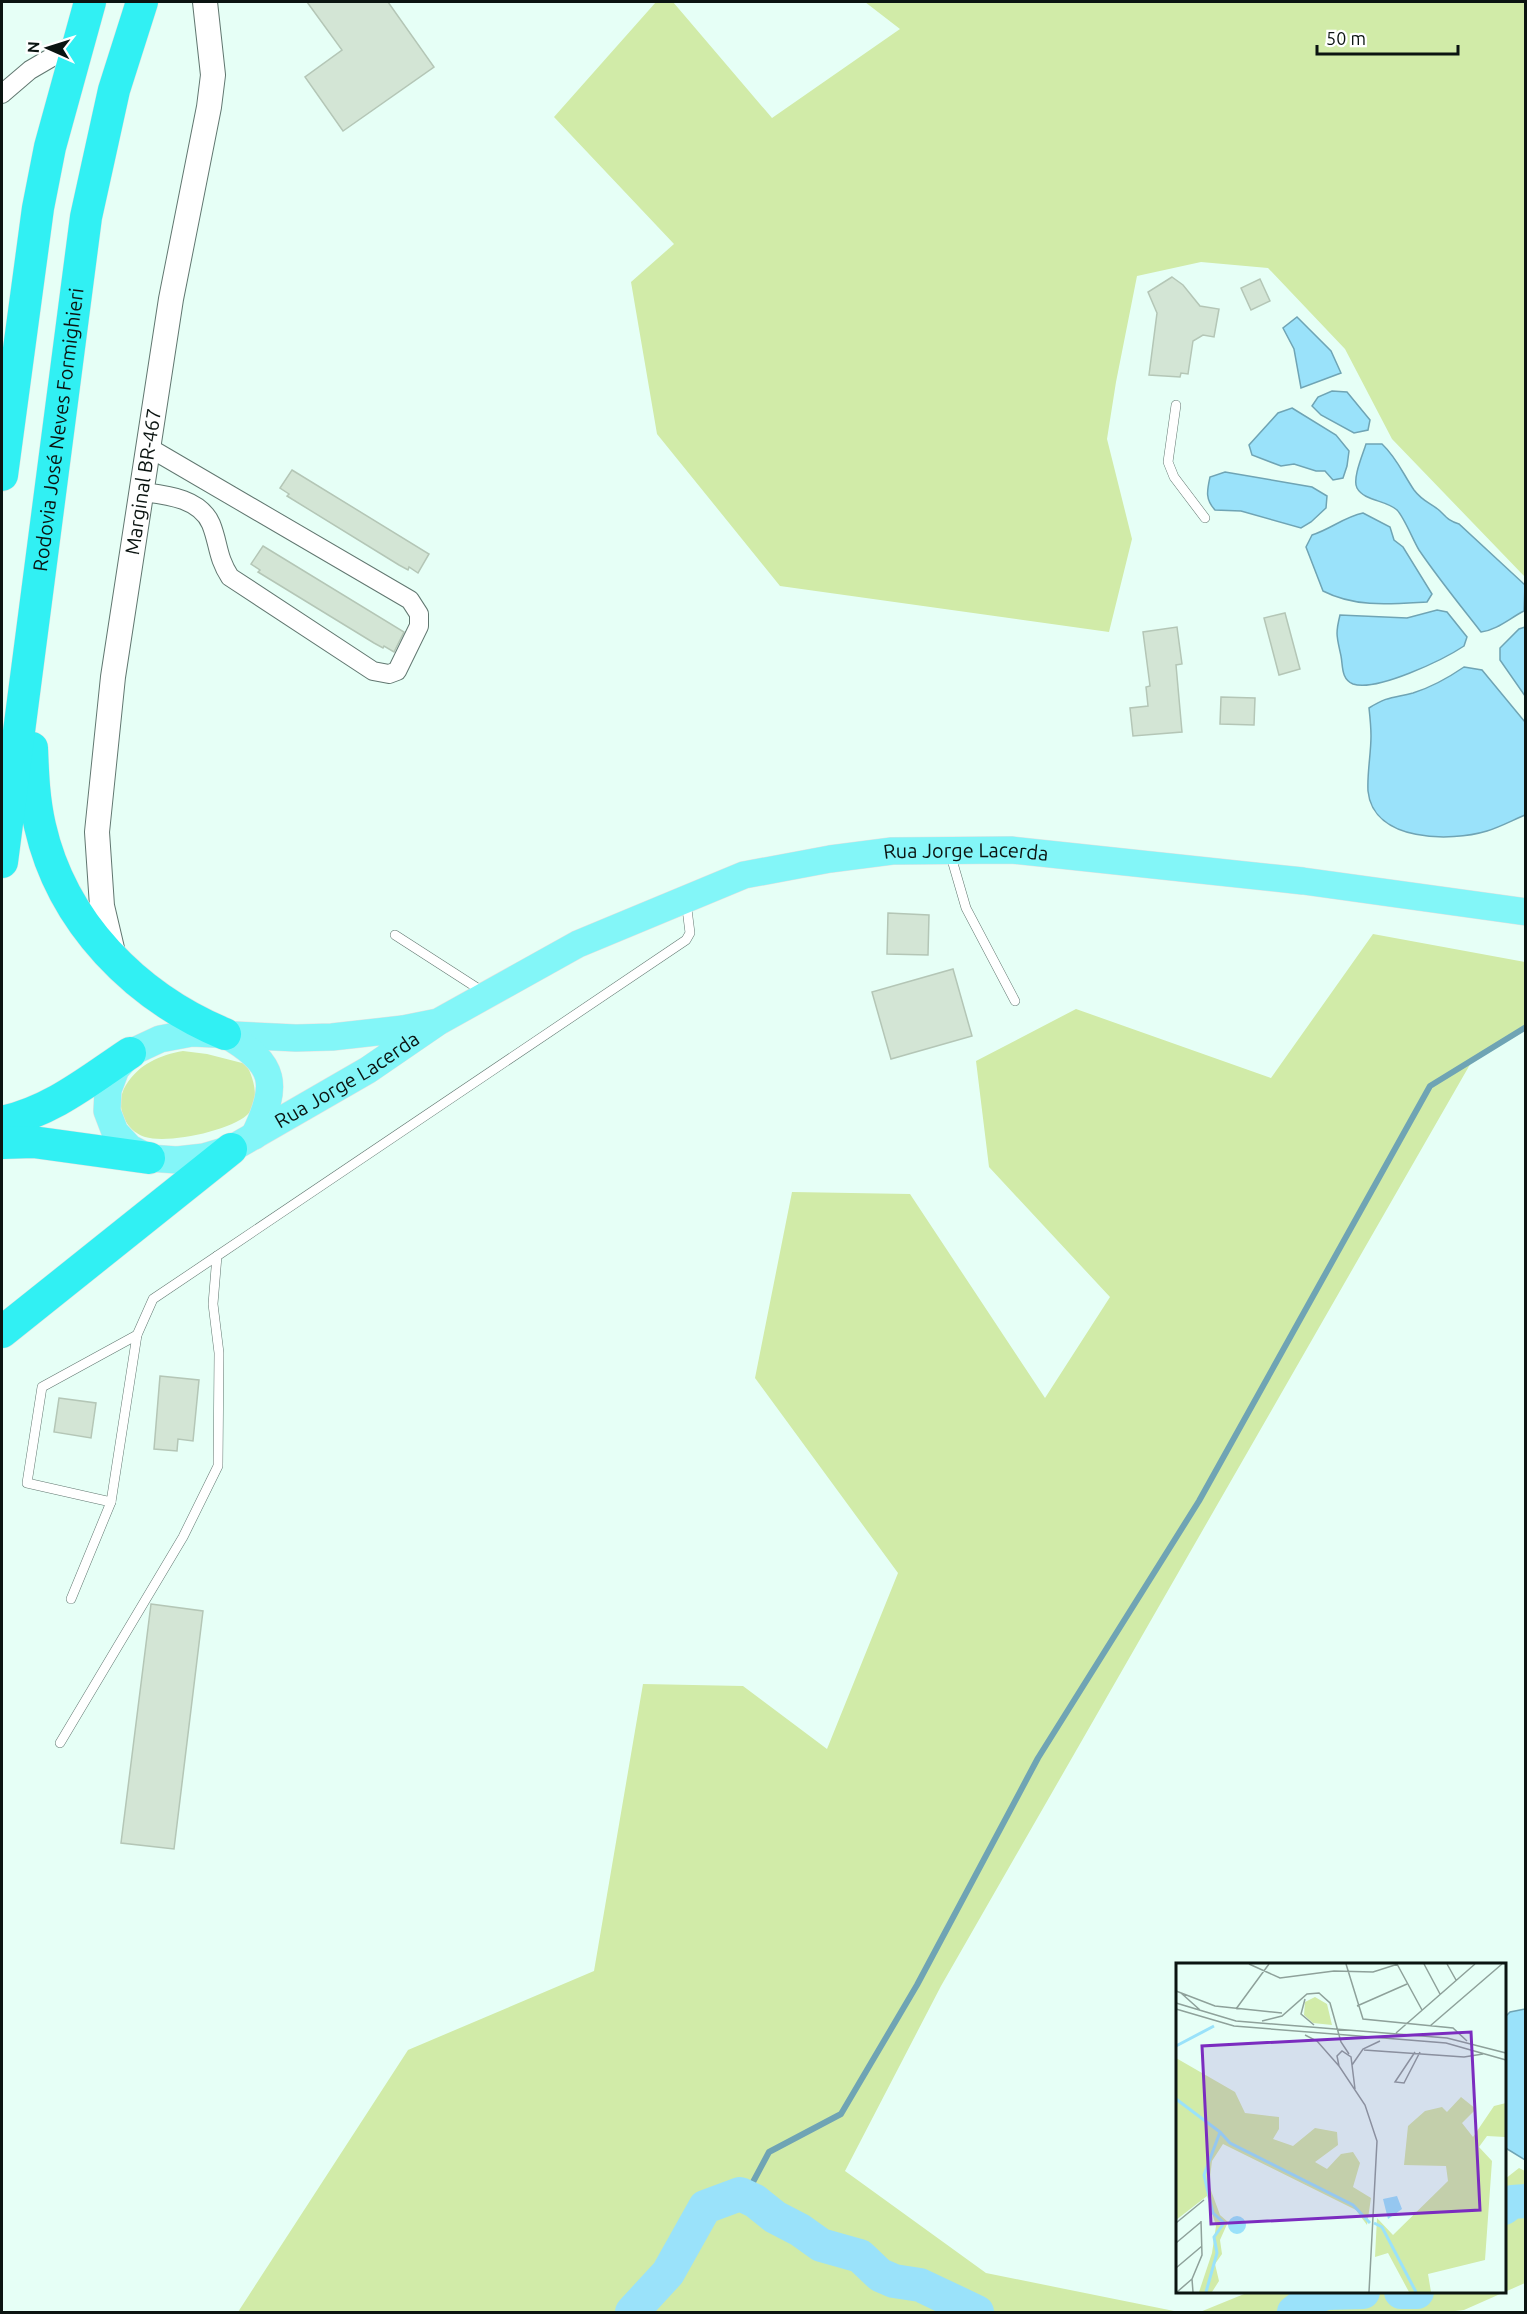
<svg xmlns="http://www.w3.org/2000/svg" width="1527" height="2314" viewBox="0 0 1527 2314" font-family="Ubuntu,sans-serif">
  <style>
    .green { fill: #d1eba8 }
    .water { fill: #9ae2fa; stroke: #6fa4b4; stroke-width: 1.5 }
    .lines { fill: none; stroke-linecap: round; stroke-linejoin: round }
    .stream { stroke: #6fa4b4; stroke-width: 6 }
    .river { stroke: #9ae2fa; stroke-width: 34 }
    .building { fill: #d3e5d5; stroke: #b4c6b6; stroke-width: 1.5 }
    .lane-casing { stroke: #617770; stroke-width: 10 }
    .street-casing { stroke: #617770; stroke-width: 20 }
    .secondary-casing { stroke: #617770; stroke-width: 26 }
    .primary-casing { stroke: #e2e3e2; stroke-width: 28 }
    .highway-casing { stroke: #e2e3e2; stroke-width: 33 }
    .lane { stroke: #fff; stroke-width: 9 }
    .street { stroke: #fff; stroke-width: 18 }
    .secondary { stroke: #fff; stroke-width: 24 }
    .primary { stroke: #83f6f8; stroke-width: 27 }
    .highway { stroke: #31f0f3; stroke-width: 32 }
    .labels { text-anchor: middle; stroke-width: 4.5; stroke-linejoin: round; paint-order: stroke }
    .street-label { font-size: 20px; fill: #0b1411; stroke: #fff }
    .inset-river { fill: none; stroke: #9ae2fa; stroke-width: 3 }
    .inset-road { fill: none; stroke: #8ea19a; stroke-width: 1.5 }
    .view { fill: #7b2cbf; fill-opacity: 0.15; stroke: #7b2cbf; stroke-width: 3 }
    .inset-edge { fill: none; stroke: #0b1411; stroke-width: 3 }
  </style>
  <rect width="100%" height="100%" fill="#e6fff6"/>
  <g class="green">
    <polygon points="656,2 673,2 772,118 900,29 865,2 1525,2 1525,577 1392,439 1345,349 1268,268 1201,262 1137,276 1116,382 1107,439 1132,539 1109,632 780,586 657,434 631,282 674,244 554,117"/>
    <polygon points="1373,934 1525,962 1525,1027 1472,1061 941,1986 845,2171 986,2273 1179,2312 238,2312 408,2050 594,1971 643,1684 743,1686 827,1749 898,1573 755,1378 792,1192 910,1194 1045,1398 1110,1297 989,1167 976,1061 1076,1009 1271,1078"/>
    <path d="M183 1051 207 1054 246 1064C254 1078 261 1103 247 1115 229 1131 168 1144 145 1137 124 1130 114 1104 126 1085 139 1064 160 1055 183 1051Z"/>
    <polygon points="1519,2168 1525,2171 1525,2283 1464,2310 1446,2312 1200,2312 1249,2292 1504,2292 1505,2179"/>
  </g>
  <g class="water">
    <polygon points="1297,317 1331,351 1341,373 1301,388 1294,349 1283,328"/>
    <polygon points="1332,391 1347,392 1370,420 1368,430 1354,433 1321,415 1312,406 1318,397"/>
    <polygon points="1292,408 1336,435 1349,451 1347,466 1343,478 1333,480 1325,471 1316,471 1294,464 1281,466 1252,455 1249,445 1278,413"/>
    <path d="M1366 444H1382C1397 458 1403 474 1414 490 1423 502 1431 503 1440 511 1447 518 1449 521 1459 524L1525 585 1524 611C1510 618 1497 630 1481 632 1460 605 1438 578 1419 550 1413 540 1404 517 1397 510 1386 500 1364 501 1357 488 1352 479 1363 454 1366 444Z"/>
    <path d="M1225 472 1312 487 1327 496 1326 508 1311 522 1301 528 1241 511 1215 510C1205 499 1207 491 1210 477Z"/>
    <path d="M1363 513 1390 527 1394 540 1403 547 1432 594 1427 602C1392 604 1356 608 1323 591L1306 547 1312 535C1331 529 1344 517 1363 513Z"/>
    <path d="M1437 610 1447 612 1467 637 1464 646C1443 660 1376 692 1353 684 1341 679 1343 666 1341 656 1337 637 1335 635 1340 615L1407 618Z"/>
    <polygon points="1525,627 1526,627 1525,696 1500,660 1500,648 1519,629"/>
    <path d="M1464 667 1482 670 1525 722V815C1513 820 1500 827 1487 831 1451 842 1373 842 1368 791 1367 773 1371 754 1371 736 1371 727 1370 717 1369 708 1388 696 1393 698 1413 693 1432 687 1448 678 1464 667Z"/>
    <polygon points="1525,2009 1526,2009 1525,2160 1504,2147 1505,2017 1510,2012"/>
  </g>
  <g class="lines">
    <polyline class="stream" points="745,2197 769,2152 841,2114 917,1985 1038,1758 1199,1501 1430,1086 1526,1027"/>
    <g class="river">
      <polyline points="1504,2208 1512,2202 1526,2201"/>
      <polyline points="1401,2292 1417,2292"/>
      <polyline points="632,2312 668,2273 705,2207 740,2194 755,2201 775,2217 800,2230 821,2245 860,2256 880,2275 894,2281 920,2285 977,2312"/>
      <polyline points="1294,2312 1314,2297 1326,2293 1363,2292"/>
    </g>
  </g>
  <g class="building">
    <polygon points="307,2 388,2 434,67 343,131 305,77 342,50"/>
    <polygon points="1172,277 1183,285 1200,306 1219,309 1214,337 1203,335 1193,341 1188,374 1181,373 1180,377 1149,375 1157,313 1148,292"/>
    <polygon points="1260,279 1270,301 1251,310 1241,288"/>
    <polygon points="292,470 429,554 418,573 409,567 408,570 399,565 287,496 289,494 280,488"/>
    <polygon points="263,546 404,632 394,652 384,646 383,648 374,643 258,572 260,570 251,564"/>
    <polygon points="1285,613 1300,669 1279,675 1264,618"/>
    <polygon points="1177,627 1182,664 1176,665 1182,732 1133,736 1130,708 1148,706 1146,687 1150,686 1143,632"/>
    <polygon points="1221,697 1255,698 1254,725 1220,724"/>
    <polygon points="888,913 929,915 928,955 887,954"/>
    <polygon points="953,969 972,1036 891,1059 872,992"/>
    <polygon points="160,1376 199,1380 193,1441 178,1439 177,1451 154,1449"/>
    <polygon points="59,1398 96,1403 91,1438 54,1432"/>
    <polygon points="151,1604 203,1611 174,1849 121,1843"/>
  </g>
  <g class="lines">
    <g class="lane-casing">
      <g id="lane">
        <polyline points="1176,405 1168,462 1174,477 1205,518"/>
        <polyline points="950,853 966,908 1015,1001"/>
        <polyline points="395,935 485,993"/>
        <polyline points="111,1502 27,1483 42,1387 137,1335"/>
        <polyline points="71,1599 111,1502 137,1335 153,1299 217,1256"/>
        <polyline points="60,1743 183,1537 218,1466 219,1353 213,1304 217,1256 686,940 690,933 686,901"/>
      </g>
    </g>
    <g class="street-casing">
      <g id="street">
        <polyline points="2,94 30,70 78,42"/>
        <path d="M143 492C166 495 200 498 211 524 219 544 217 557 230 577L373 671 389 674 397 671 419 626V614L410 600 148 447"/>
      </g>
    </g>
    <g class="secondary-casing">
      <g id="secondary">
        <path id="s1" d="M114 957 102 906 97 832 113 677 171 299 209 107 213 75 205 2"/>
      </g>
    </g>
    <g class="primary-casing">
      <g id="primary">
        <path id="s2" d="M438 1022 403 1029 332 1037 296 1038 192 1033 160 1039 130 1053 116 1069 108 1090 107 1111 115 1132 130 1148 149 1158 177 1160 204 1157 231 1149 368 1070 438 1022 578 944 744 875 830 859 892 851 1011 850 1303 881 1526 912"/>
        <path d="M226 1035C277 1064 279 1085 254 1136"/>
      </g>
    </g>
    <g class="highway-casing">
      <g id="highway">
        <polyline points="2,475 38,208 50,147 90,2"/>
        <path d="M32 748C33 775 34 800 40 826 62 923 136 997 225 1034"/>
        <path id="s3" d="M2 862 86 217 114 90 142 2"/>
        <path d="M2 1122C52 1111 88 1081 130 1053"/>
        <polyline points="2,1143 33,1142 149,1158"/>
        <polyline points="2,1332 231,1149"/>
      </g>
    </g>
    <use href="#lane" class="lane"/>
    <use href="#street" class="street"/>
    <use href="#secondary" class="secondary"/>
    <use href="#primary" class="primary"/>
    <use href="#highway" class="highway"/>
  </g>
  <g class="labels">
    <g class="street-label">
      <text dy="7" stroke="none"><textPath href="#s3" startOffset="436">Rodovia José Neves Formighieri</textPath></text>
      <text dy="7" stroke="none"><textPath href="#s1" startOffset="480">Marginal BR-467</textPath></text>
      <text dy="7" stroke="none"><textPath href="#s2" startOffset="1334">Rua Jorge Lacerda</textPath></text>
      <text dy="7" stroke="none"><textPath href="#s2" startOffset="662">Rua Jorge Lacerda</textPath></text>
    </g>
  </g>
  <g transform="translate(1176 1963)">
    <rect width="330" height="330" fill="#e6fff6"/>
    <path d="M139 34 151 41 156 62 137 60 128 52 129 39ZM0 95 59 129 69 150 103 154V166L97 176 117 183 139 165 161 169 162 182 139 199 151 206 165 191 177 189 184 200 177 224 195 235 191 262 180 247 47 181 36 198 33 222 44 252 52 259 44 277 46 291 39 301 43 318 36 329H23L36 290 40 263 31 233 0 257ZM285 134 300 146 286 160 297 174 318 143 330 140 329 174 311 173 303 184 316 198 309 297 252 311 255 329H233L212 290 199 294 201 255 217 272 272 218 270 203 228 202 232 163 249 148 266 144 271 149Z" fill="#d1eba8"/>
    <path d="M221 233 226 246 212 256 207 236ZM52 262a9 9 0 1 1 18 0a9 9 0 1 1-18 0Z" fill="#9ae2fa"/>
    <path class="inset-river" d="M0 83 38 63M0 136 44 169 28 212 37 250 48 260 38 274 41 290 30 329M44 169 54 180 177 242 194 260M198 260 206 264 240 329"/>
    <path class="inset-road" d="M73 1 104 15 158 8 197 9 222 1M170 1 187 56 277 65 291 78M221 1 246 47M248 1 264 31M271 1 280 17M0 28 39 43 106 50M5 30 24 47M129 36 125 51 138 62M0 40 60 58 271 75 330 90M181 43 231 21M0 46 58 63 270 80 330 97M60 46 93 1M86 58 106 53 131 31 143 30 154 40 165 79 173 91M254 63 326 1M220 70 299 1M129 72 141 78 163 103M188 87 288 94 307 91M239 89 219 119 228 120 244 89M176 102 187 86 204 78M179 126 175 94 166 88 161 93 163 103 189 142 201 178 193 329M0 260 28 237M0 280 25 259M0 305 26 283M1 329 16 316M17 329 16 316 26 292 25 258"/>
    <path class="view" d="M295 69 304 247 35 261 26 83Z"/>
    <rect width="330" height="330" class="inset-edge"/>
  </g>
  <rect width="1527" height="2314" fill="none" stroke="#0b1411" stroke-width="6"/>
  <g transform="translate(48 48) rotate(273)" stroke="#ffffff" stroke-width="4.5" paint-order="stroke">
  <path d="M0-4.5L10 22L0 15L-10 22Z" fill="#0b1411"/>
  <text y="-9" font-size="16" font-weight="bold" text-anchor="middle" fill="#0b1411">N</text>
  </g>
  <path d="M1317 45v9h141v-9" fill="none" stroke="#0b1411" stroke-width="3"/>
  <text x="1326" y="45" font-size="18" fill="#0b1411" stroke="#ffffff" stroke-width="4.5" paint-order="stroke">50 m</text>
</svg>
